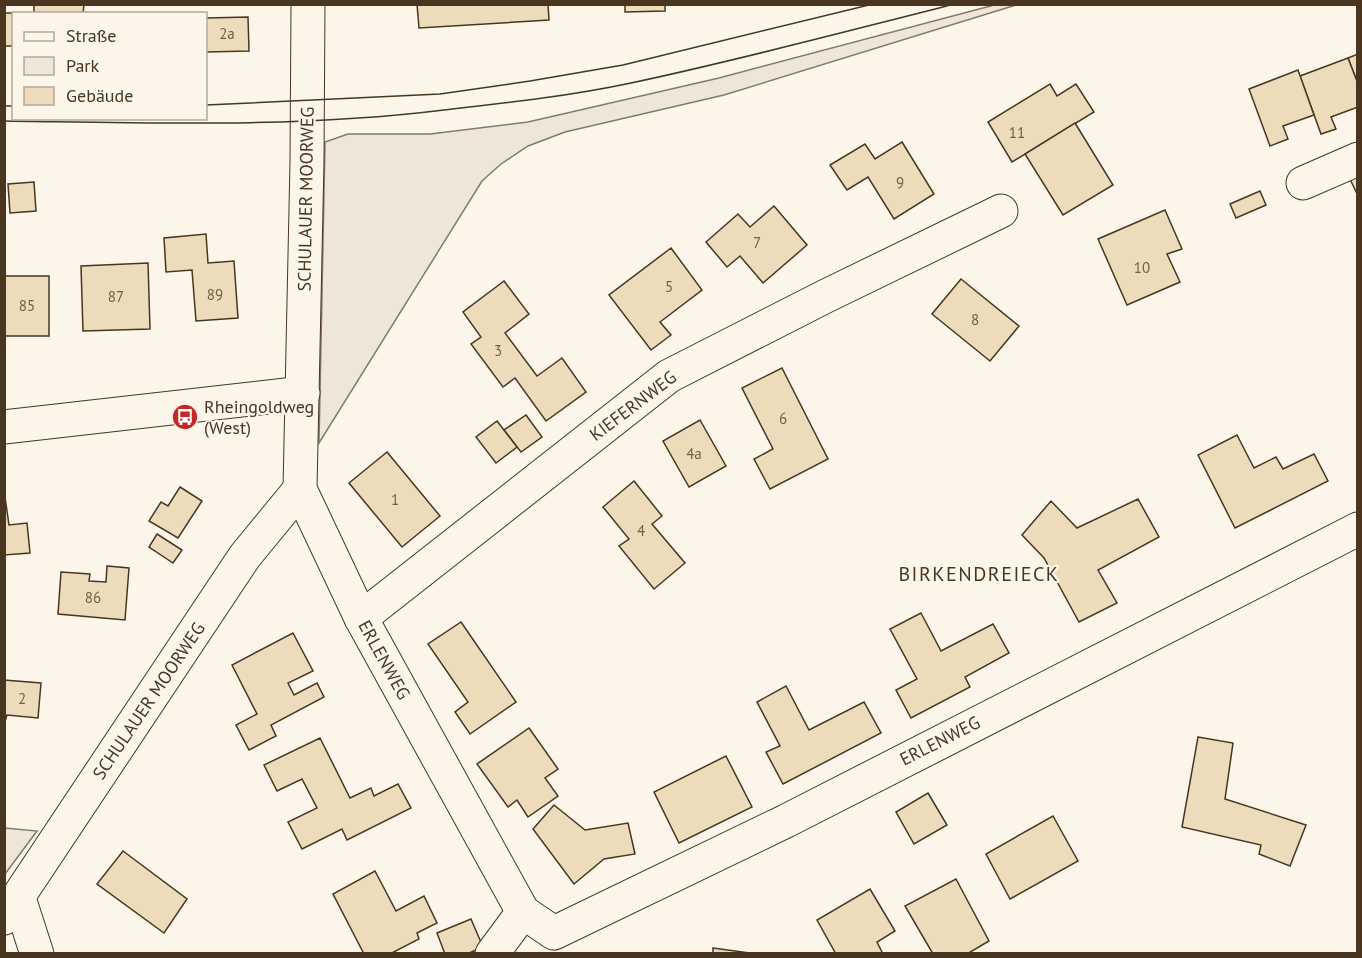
<svg xmlns="http://www.w3.org/2000/svg" width="1362" height="958" viewBox="0 0 1362 958" font-family="'PT Sans',sans-serif">
  <style>
    .green { fill: #ede6d9; stroke: #887966; stroke-width: 1.5 }
    .building { fill: #ecdcbc; stroke: #4a3520; stroke-width: 1.5 }
    .lines { fill: none; stroke-linecap: round; stroke-linejoin: round }
    .minor-casing { stroke: #4a3520; stroke-width: 35 }
    .minor { stroke: #fbf6e9; stroke-width: 33 }
    .tram { stroke: #4a3520; stroke-width: 1.5 }
    .labels { text-anchor: middle; stroke-width: 4.5; stroke-linejoin: round; paint-order: stroke }
    .number-label { font-size: 15px; fill: #725f47 }
    .street-label { font-size: 18px; fill: #4a3520; stroke: #fbf6e9 }
    .poi-label { font-size: 18px; fill: #4a3520; stroke: #fbf6e9; text-anchor: start }
    .neighbourhood-label { font-size: 20px; letter-spacing: 1.5px; fill: #4a3520; stroke: #fbf6e9 }
  </style>
  <rect width="100%" height="100%" fill="#fbf6e9"/>
  <g class="green">
    <polygon points="998,4 1016,5 724,95 565,132 528,146 501,164 482,181 319,443 325,142 348,134 430,134 528,122 719,78"/>
    <polygon points="5,828 37,831 5,874 4,828"/>
  </g>
  <g class="building">
    <polygon points="34,4 84,4 83,14 34,14"/>
    <polygon points="417,4 548,4 549,20 419,28"/>
    <polygon points="625,4 665,4 665,11 625,12"/>
    <polygon points="4,13 13,13 14,46 4,46"/>
    <polygon points="248,17 249,51 206,52 206,18"/>
    <polygon points="1358,54 1358,84 1348,58"/>
    <polygon points="1348,58 1358,84 1358,107 1331,117 1336,129 1321,134 1300,76"/>
    <polygon points="1298,70 1314,115 1283,126 1288,139 1270,146 1249,89"/>
    <polygon points="1050,84 1057,96 1076,84 1094,112 1012,162 988,122"/>
    <polygon points="1075,123 1113,185 1063,215 1025,154"/>
    <polygon points="902,142 934,194 894,219 868,177 847,190 830,165 865,144 875,159"/>
    <polygon points="1358,176 1358,196 1350,179"/>
    <polygon points="34,182 36,211 10,213 8,184"/>
    <polygon points="1260,191 1266,205 1236,218 1230,204"/>
    <polygon points="774,206 807,245 763,283 740,256 727,267 706,242 738,214 750,227"/>
    <polygon points="1165,210 1182,249 1167,254 1180,282 1127,305 1098,239"/>
    <polygon points="206,234 208,263 234,261 238,318 196,321 192,270 166,272 164,238"/>
    <polygon points="671,248 702,290 660,322 671,335 651,350 609,295"/>
    <polygon points="148,263 150,329 83,331 81,266"/>
    <rect x="4" y="276" width="45" height="60"/>
    <polygon points="961,279 1019,326 990,361 932,314"/>
    <polygon points="504,281 529,314 505,333 537,376 562,358 586,392 546,421 515,378 503,387 471,344 481,337 463,312"/>
    <polygon points="782,368 828,459 770,489 754,459 773,449 742,388"/>
    <polygon points="526,415 542,437 521,452 504,430"/>
    <polygon points="700,420 726,466 689,487 663,441"/>
    <polygon points="497,421 517,447 496,463 476,437"/>
    <polygon points="1237,435 1254,468 1276,457 1283,469 1314,454 1328,481 1235,528 1198,455"/>
    <polygon points="387,452 440,516 402,547 349,483"/>
    <polygon points="634,481 662,516 652,524 685,563 654,589 619,546 629,539 603,507"/>
    <polygon points="180,487 202,501 178,538 149,521 161,502 168,506"/>
    <polygon points="4,490 9,525 27,523 30,553 4,555"/>
    <polygon points="1138,499 1159,537 1098,570 1117,603 1079,622 1044,558 1022,535 1051,501 1077,528"/>
    <polygon points="157,534 182,550 173,563 149,547"/>
    <polygon points="107,566 129,568 125,620 58,614 61,572 90,574 89,581 106,582"/>
    <polygon points="921,613 941,651 993,624 1009,653 965,677 970,687 911,718 896,690 917,679 890,629"/>
    <polygon points="461,622 516,702 470,734 455,712 468,702 428,644"/>
    <polygon points="293,633 313,671 288,683 294,695 317,683 324,697 271,725 276,736 249,750 236,725 257,714 232,665"/>
    <polygon points="4,680 41,683 38,718 7,715 4,725"/>
    <polygon points="786,686 809,730 864,702 881,733 783,784 766,752 780,746 757,702"/>
    <polygon points="529,728 558,769 545,778 558,796 528,817 517,800 508,807 477,764"/>
    <polygon points="1198,737 1233,743 1225,799 1306,825 1290,866 1259,854 1261,845 1182,827"/>
    <polygon points="320,738 350,798 371,788 374,796 398,784 411,808 347,840 342,829 302,849 288,822 317,808 302,779 277,791 264,765"/>
    <polygon points="726,756 752,807 679,843 654,792"/>
    <polygon points="928,793 947,825 914,844 896,812"/>
    <polygon points="554,805 585,830 628,823 635,854 604,859 574,884 533,829"/>
    <polygon points="1053,816 1078,861 1010,899 986,854"/>
    <polygon points="123,851 187,899 164,933 97,884"/>
    <polygon points="375,871 396,911 424,896 437,923 417,933 419,939 390,954 364,954 333,894"/>
    <polygon points="956,879 989,941 967,954 933,954 905,906"/>
    <polygon points="870,889 895,931 877,942 883,954 836,954 817,920"/>
    <polygon points="471,919 483,947 467,954 445,954 437,933"/>
    <polygon points="713,948 757,954 713,954"/>
  </g>
  <g class="lines">
    <g class="minor-casing">
      <g id="minor">
        <polyline points="308,4 307,161 300,489 361,618 523,912 554,933 786,821 1358,529"/>
        <polyline points="1303,183 1358,159"/>
        <polyline points="4,427 303,393"/>
        <polyline points="361,618 669,376 826,296 1001,211"/>
        <polyline points="19,898 37,954"/>
        <polyline points="4,918 245,556 300,489"/>
        <polyline points="492,954 523,912"/>
      </g>
    </g>
    <use href="#minor" class="minor"/>
    <g class="tram">
      <polyline points="206,105 440,94 530,81 623,65 873,4"/>
      <polyline points="4,106 14,106"/>
      <path d="M4 121C151 123 299 128 444 110 506 103 570 96 631 83 740 60 847 31 955 4"/>
    </g>
  </g>
  <defs>
    <g id="bus-disc" transform="scale(1.35)"><circle r="9.5" fill="#c62828" stroke="#fbf6e9"/><path d="M-5-6H5V4H4V6H2V4H-2V6H-4V4H-5ZM-3.5-4V0h7V-4ZM-3.5 1.2v1.5H-2V1.2ZM2 1.2v1.5H3.5V1.2Z" fill="#fff"/></g>
  </defs>
  <g fill-rule="evenodd">
    <use href="#bus-disc" x="185" y="417"/>
  </g>
  <g class="labels">
    <g class="number-label">
      <text x="227" y="39">2a</text>
      <text x="1017" y="138">11</text>
      <text x="900" y="188">9</text>
      <text x="757" y="248">7</text>
      <text x="1142" y="273">10</text>
      <text x="669" y="292">5</text>
      <text x="215" y="300">89</text>
      <text x="116" y="302">87</text>
      <text x="27" y="311">85</text>
      <text x="975" y="325">8</text>
      <text x="498" y="356">3</text>
      <text x="783" y="424">6</text>
      <text x="694" y="459">4a</text>
      <text x="395" y="505">1</text>
      <text x="641" y="536">4</text>
      <text x="93" y="603">86</text>
      <text x="22" y="704">2</text>
    </g>
    <g class="street-label">
      <text transform="translate(306 199) rotate(-89)" y="6">SCHULAUER MOORWEG</text>
      <text transform="translate(633 406) rotate(-37)" y="6">KIEFERNWEG</text>
      <text transform="translate(384 660) rotate(61)" y="6">ERLENWEG</text>
      <text transform="translate(149 701) rotate(-56)" y="6">SCHULAUER MOORWEG</text>
      <text transform="translate(940 741) rotate(-27)" y="6">ERLENWEG</text>
    </g>
    <g class="poi-label">
      <text x="204" y="413">Rheingoldweg<tspan x="204" dy="21">(West)</tspan></text>
    </g>
    <g class="neighbourhood-label">
      <text x="979" y="581">BIRKENDREIECK</text>
    </g>
  </g>
  <rect width="1362" height="958" fill="none" stroke="#4a3520" stroke-width="12"/>
  <rect x="12" y="12" width="195" height="108" fill="#fbf6e9" stroke="#b4a999" stroke-width="1.5"/>
  <rect x="24" y="32" width="30" height="9" fill="#fbf6e9" stroke="#b4a999" stroke-width="1.5"/>
  <text x="66" y="42" font-size="18" fill="#4a3520">Straße</text>
  <rect x="24" y="57" width="30" height="18" fill="#ede6d9" stroke="#b4a999" stroke-width="1.5"/>
  <text x="66" y="72" font-size="18" fill="#4a3520">Park</text>
  <rect x="24" y="87" width="30" height="18" fill="#ecdcbc" stroke="#b4a999" stroke-width="1.5"/>
  <text x="66" y="102" font-size="18" fill="#4a3520">Gebäude</text>
</svg>
